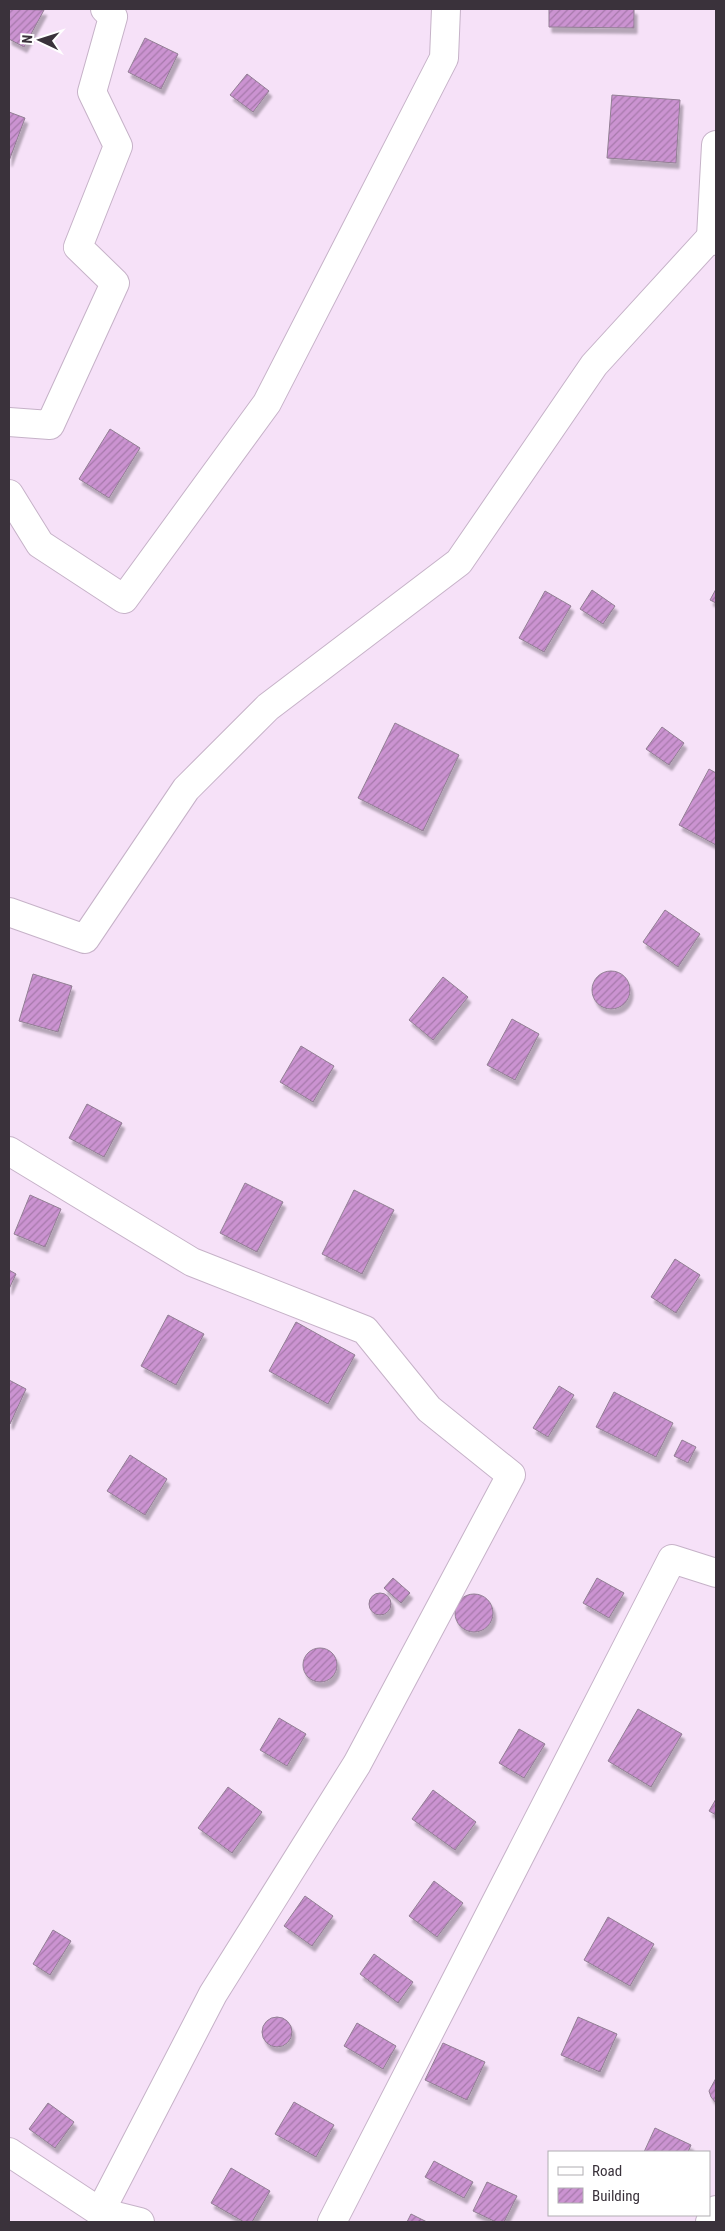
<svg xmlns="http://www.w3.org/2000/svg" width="725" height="2231" viewBox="0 0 725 2231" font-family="'Roboto Condensed',sans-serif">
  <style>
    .building { fill: url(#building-hatch); stroke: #917e93; filter: url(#shadow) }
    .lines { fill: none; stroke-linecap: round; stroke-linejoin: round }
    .street-casing { stroke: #c6b2c8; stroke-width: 30 }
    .street { stroke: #fff; stroke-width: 28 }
  </style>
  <defs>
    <pattern id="building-hatch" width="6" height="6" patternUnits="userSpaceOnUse" patternTransform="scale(1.25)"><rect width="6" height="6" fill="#cb93d1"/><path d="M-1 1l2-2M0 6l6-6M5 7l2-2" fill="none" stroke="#a679ab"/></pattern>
    <filter id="shadow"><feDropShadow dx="3" dy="5.5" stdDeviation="1" flood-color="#0004"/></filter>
  </defs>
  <rect width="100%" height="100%" fill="#f6e1f8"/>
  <g class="building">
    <polygon points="9,9 44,10 24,47 9,39"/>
    <polygon points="549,9 634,9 634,28 549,27"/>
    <polygon points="145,38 178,54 161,89 128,72"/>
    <polygon points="247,74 269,91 253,112 230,95"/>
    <polygon points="612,95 680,100 676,163 607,158"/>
    <polygon points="9,112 25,118 9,161"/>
    <polygon points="110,429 140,448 109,498 79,479"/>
    <polygon points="716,589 716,603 710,600"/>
    <polygon points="592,590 615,606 603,624 580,609"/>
    <polygon points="545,591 571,606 544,652 519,638"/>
    <polygon points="395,723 459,755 423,831 358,798"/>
    <polygon points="662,727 684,743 669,765 646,749"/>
    <polygon points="709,769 716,773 716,845 679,825"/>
    <polygon points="665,910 700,934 678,967 643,942"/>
    <circle cx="611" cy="990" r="19"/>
    <polygon points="33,974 72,986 58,1032 19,1021"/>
    <polygon points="443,977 468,997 433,1040 409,1020"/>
    <polygon points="512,1019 539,1034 515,1080 487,1065"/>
    <polygon points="301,1046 334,1066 313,1102 280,1082"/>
    <polygon points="87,1104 122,1123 104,1157 69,1138"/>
    <polygon points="245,1183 283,1202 257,1252 220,1233"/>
    <polygon points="354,1190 394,1210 362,1274 322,1254"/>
    <polygon points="30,1195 61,1209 45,1247 14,1234"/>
    <polygon points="675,1259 700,1275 676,1313 651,1297"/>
    <polygon points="9,1270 16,1274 9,1289"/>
    <polygon points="168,1315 204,1334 176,1385 141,1366"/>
    <polygon points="296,1322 355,1355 328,1404 269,1371"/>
    <polygon points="9,1380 26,1389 10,1424 9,1423"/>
    <polygon points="559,1386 574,1395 548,1437 533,1428"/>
    <polygon points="614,1392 673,1423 656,1457 596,1427"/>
    <polygon points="682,1440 696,1447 688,1463 674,1456"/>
    <polygon points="130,1455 167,1479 145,1515 107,1491"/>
    <polygon points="393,1578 410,1593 401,1603 384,1588"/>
    <polygon points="597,1578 624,1593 609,1618 583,1603"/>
    <circle cx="380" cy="1604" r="11"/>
    <circle cx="474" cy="1613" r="19"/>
    <circle cx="320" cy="1665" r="17"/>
    <polygon points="638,1709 682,1734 651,1787 608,1761"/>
    <polygon points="279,1718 306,1734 287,1766 260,1750"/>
    <polygon points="519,1729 545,1744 524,1778 499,1763"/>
    <polygon points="228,1787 262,1812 232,1853 198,1828"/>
    <polygon points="433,1790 476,1822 455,1850 412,1819"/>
    <polygon points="716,1799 716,1815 709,1811"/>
    <polygon points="434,1881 463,1903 437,1937 409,1916"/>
    <polygon points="305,1896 333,1916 312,1946 284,1926"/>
    <polygon points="608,1917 654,1944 630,1986 584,1960"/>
    <polygon points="53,1930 71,1941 50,1975 33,1964"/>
    <polygon points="374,1954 413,1982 398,2003 360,1974"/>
    <polygon points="578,2017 617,2034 600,2072 561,2055"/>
    <circle cx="277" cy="2032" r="15"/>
    <polygon points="357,2023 396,2046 383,2069 344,2046"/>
    <polygon points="443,2043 485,2062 467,2100 425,2080"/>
    <polygon points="716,2078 716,2103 711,2097 709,2091"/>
    <polygon points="294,2102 334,2125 316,2157 275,2134"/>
    <polygon points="48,2103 74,2122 55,2148 29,2129"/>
    <polygon points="655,2128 691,2145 688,2152 644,2152"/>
    <polygon points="434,2161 473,2182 464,2198 425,2177"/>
    <polygon points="231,2168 270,2191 252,2222 244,2222 211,2203"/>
    <polygon points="487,2182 517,2196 504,2222 496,2222 473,2211"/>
    <polygon points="411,2214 427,2222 407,2222"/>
  </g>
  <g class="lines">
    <g class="street-casing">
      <g id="street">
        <polyline points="716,145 711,237 716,241"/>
        <polyline points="9,422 50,425 115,283 78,247 118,146 92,92 113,17 105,9"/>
        <polyline points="9,494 40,544 124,599 267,403 444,58 446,9"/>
        <polyline points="9,912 85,939 186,789 268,707 459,562 594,365 711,237"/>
        <polyline points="9,1151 192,1262 365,1330 429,1409 511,1475 357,1764 213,1994 100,2212"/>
        <polyline points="9,2152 100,2212 140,2222"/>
        <polyline points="332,2222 672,1559 716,1573"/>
        <polyline points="710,2222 716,2210"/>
      </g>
    </g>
    <use href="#street" class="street"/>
  </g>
  <rect width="725" height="2231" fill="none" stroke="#3a323b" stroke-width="20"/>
  <rect x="548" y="2151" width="162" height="65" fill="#ffffff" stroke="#b0adb1"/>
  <rect x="558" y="2167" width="25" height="8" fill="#ffffff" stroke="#b0adb1"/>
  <text x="592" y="2176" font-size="15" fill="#3a323b">Road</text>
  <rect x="558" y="2188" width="25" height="15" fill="url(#building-hatch)" stroke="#b0adb1"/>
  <text x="592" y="2201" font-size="15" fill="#3a323b">Building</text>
  <g transform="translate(40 40) rotate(274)" stroke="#ffffff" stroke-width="4" paint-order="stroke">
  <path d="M0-4L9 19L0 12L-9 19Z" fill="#3a323b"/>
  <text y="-8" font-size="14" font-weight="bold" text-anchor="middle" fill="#3a323b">N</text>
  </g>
</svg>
